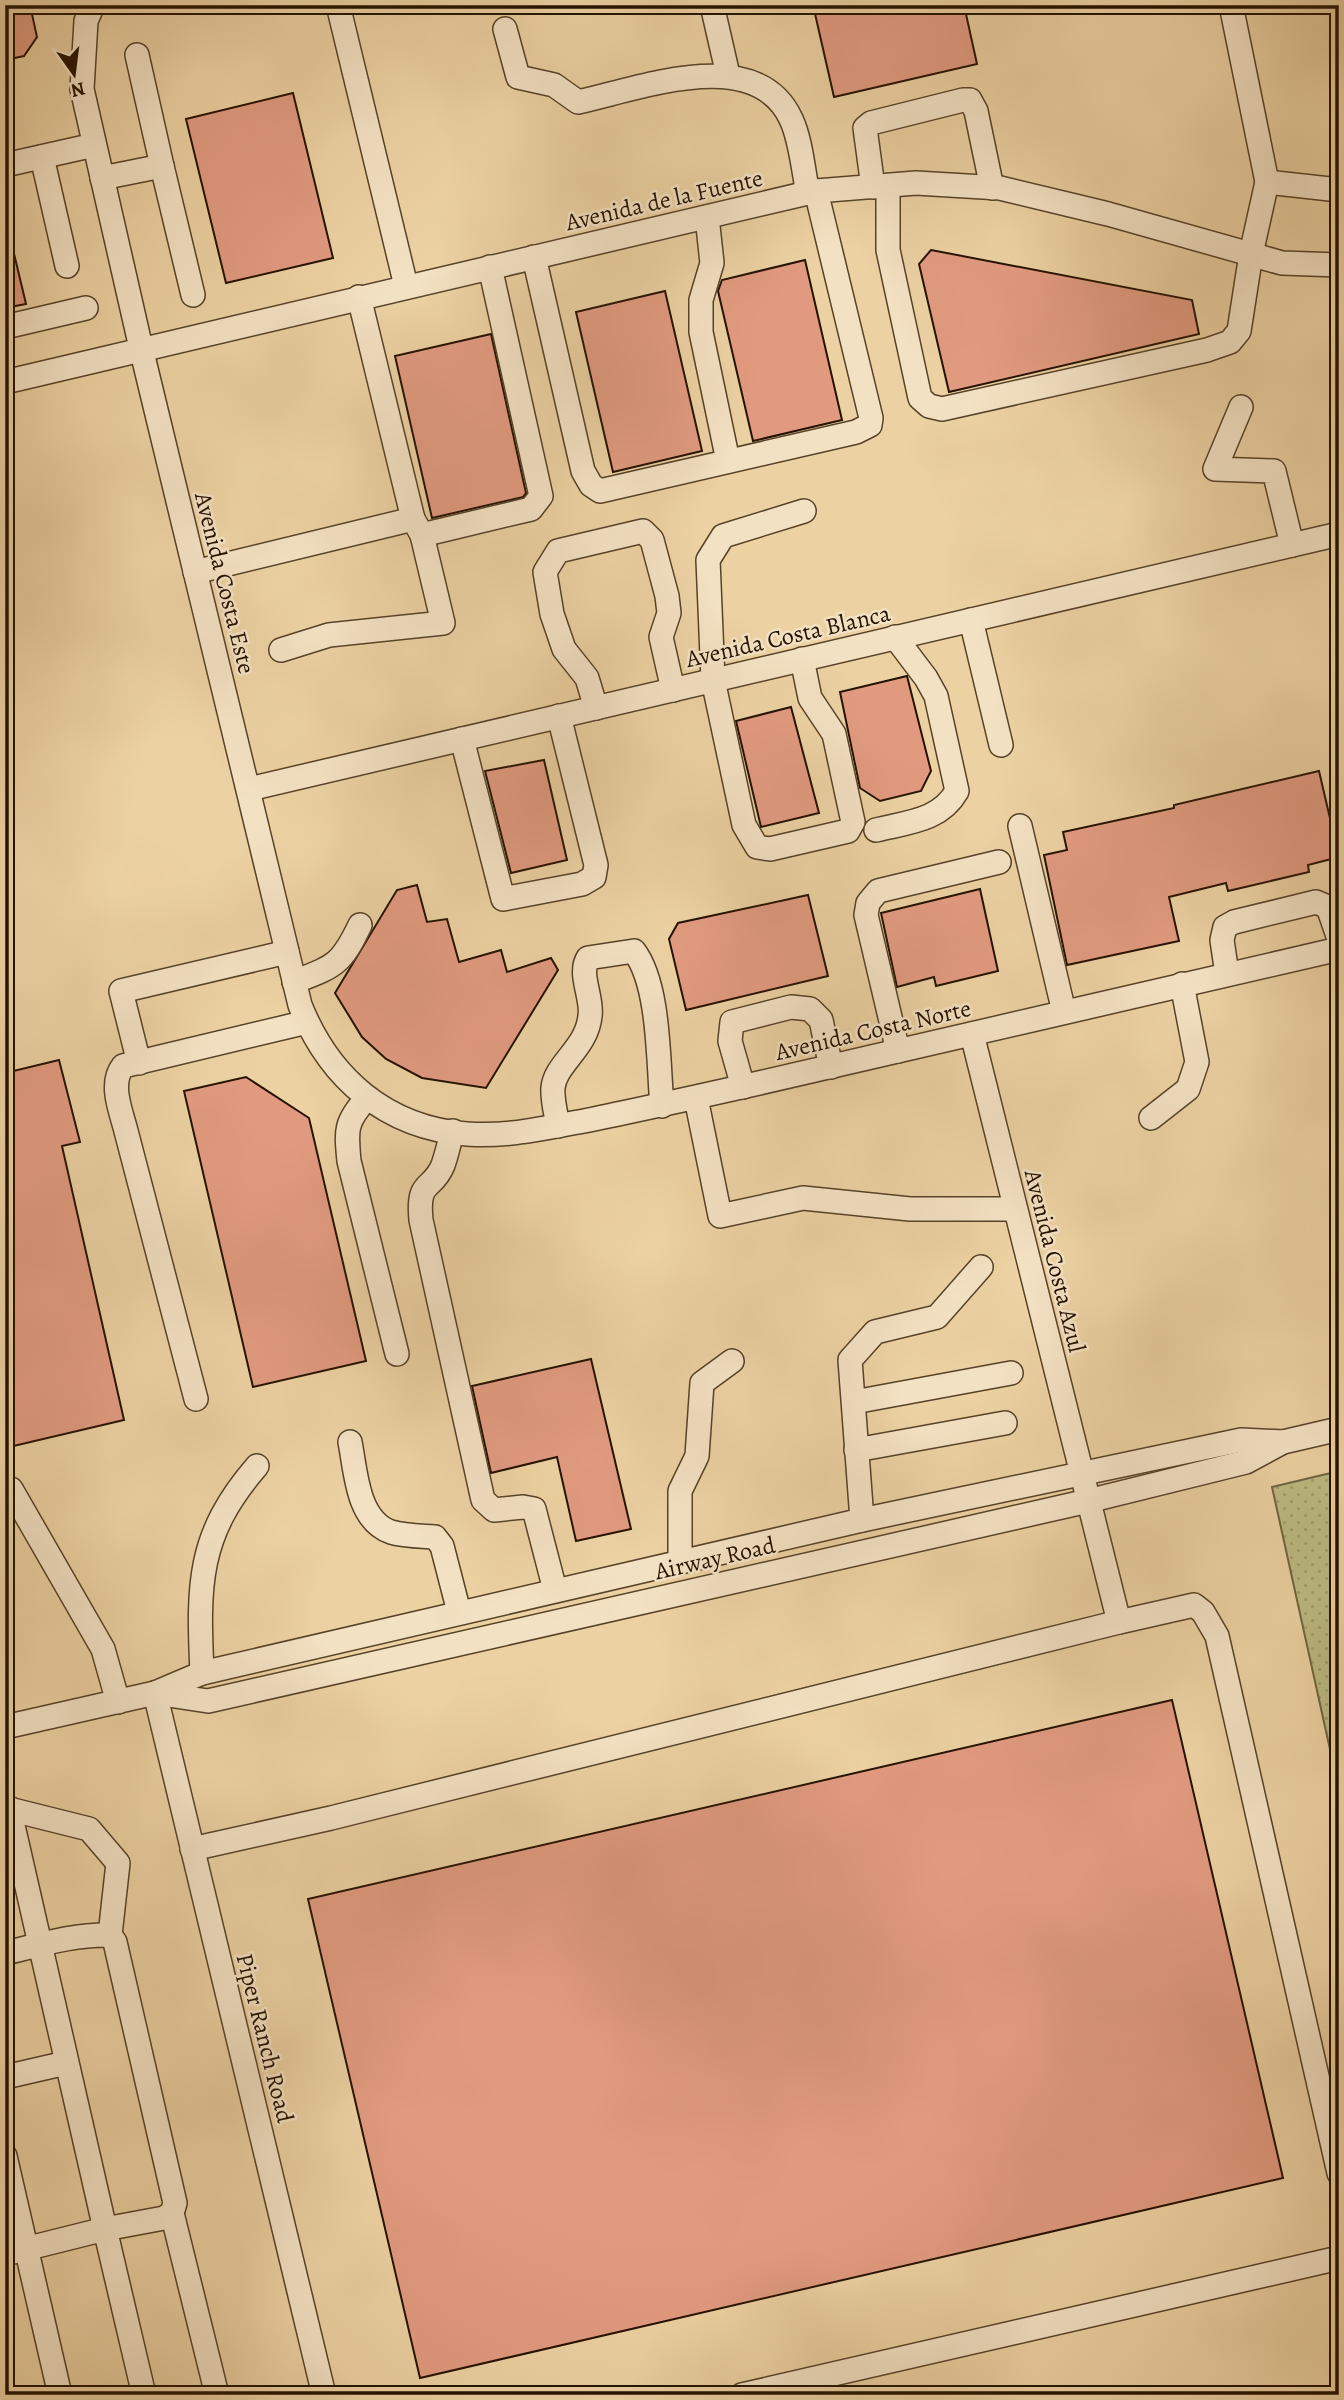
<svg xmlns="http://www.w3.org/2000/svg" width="1344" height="2400" viewBox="0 0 1344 2400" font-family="Alegreya,serif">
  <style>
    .grass { fill: url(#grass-dots); stroke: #706641; stroke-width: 2 }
    .building { fill: #e19a80; stroke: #251200; stroke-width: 2 }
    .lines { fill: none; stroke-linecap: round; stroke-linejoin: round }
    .minor-casing { stroke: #574228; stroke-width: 26 }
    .minor { stroke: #f3e1c3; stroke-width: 23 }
    .labels { text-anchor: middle; stroke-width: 5; stroke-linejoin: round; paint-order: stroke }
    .street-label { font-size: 24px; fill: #251200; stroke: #f3e1c3 }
  </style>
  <defs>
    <pattern id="grass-dots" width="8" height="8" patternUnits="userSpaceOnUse" patternTransform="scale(1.75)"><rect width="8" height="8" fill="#bcba82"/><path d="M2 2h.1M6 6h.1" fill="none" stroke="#a19f6e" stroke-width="1.8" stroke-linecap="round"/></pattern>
  </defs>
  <rect width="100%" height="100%" fill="#ecd1a2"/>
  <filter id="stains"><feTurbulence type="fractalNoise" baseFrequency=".00286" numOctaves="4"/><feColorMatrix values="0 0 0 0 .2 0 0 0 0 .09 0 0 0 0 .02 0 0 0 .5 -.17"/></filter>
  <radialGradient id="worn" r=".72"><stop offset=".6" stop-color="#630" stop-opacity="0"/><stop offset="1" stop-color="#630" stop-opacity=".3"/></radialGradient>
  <polygon class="grass" points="1339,1471 1339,1790 1272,1487"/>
  <g class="building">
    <polygon points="5,5 30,5 37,37 24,56 5,60"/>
    <polygon points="813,5 964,5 977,64 834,97"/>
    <polygon points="293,93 333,258 226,283 186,119"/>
    <polygon points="5,241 11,241 26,304 5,308"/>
    <polygon points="931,250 1192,300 1199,334 949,392 919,264"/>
    <polygon points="805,260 842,420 753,441 718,291 722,280"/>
    <polygon points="665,291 702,451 613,472 576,312"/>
    <polygon points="491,334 526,493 523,497 432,518 395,356"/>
    <polygon points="907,676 931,771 921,791 880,801 860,788 840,692"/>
    <polygon points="791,707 819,813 761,827 736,721"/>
    <polygon points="544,760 567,860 511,873 485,771"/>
    <polygon points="1319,771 1339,857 1308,865 1309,872 1228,891 1226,883 1169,897 1179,941 1067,965 1044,855 1067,850 1063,832 1174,808 1174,805"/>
    <polygon points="417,885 427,922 447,919 459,962 501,950 507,972 551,958 558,970 486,1088 422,1078 386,1059 362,1037 335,993 397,890"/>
    <polygon points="980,889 998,971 936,986 934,977 897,987 881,913"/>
    <polygon points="808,895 828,976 686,1010 669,939 678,923"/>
    <polygon points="59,1060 80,1142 62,1146 124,1420 5,1448 5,1073"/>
    <polygon points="246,1077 309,1118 366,1361 253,1387 184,1091"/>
    <polygon points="591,1359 631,1529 576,1541 557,1457 491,1473 472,1386"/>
    <polygon points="1172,1700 1283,2178 420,2378 308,1899"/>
  </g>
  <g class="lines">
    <g class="minor-casing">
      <g id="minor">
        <path d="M93 5 86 21 82 89 141 348 300 1005C329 1078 386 1128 467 1134 508 1137 544 1128 584 1121 643 1109 701 1096 759 1083 953 1039 1145 993 1339 949"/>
        <polyline points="338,5 406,286"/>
        <polyline points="712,5 728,75"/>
        <polyline points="1231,5 1267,182 1339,190"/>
        <path d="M505 29 518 77 554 85 578 102C639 89 756 43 791 119 801 140 803 170 808 193"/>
        <polyline points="42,157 67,266"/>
        <polyline points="5,165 94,145"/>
        <polyline points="162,166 193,295"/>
        <polyline points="102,178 162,166 137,55"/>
        <polyline points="888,186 888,250 920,398 929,406 942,409 1207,350 1230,342 1239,331 1251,254 1267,182"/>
        <polyline points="873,187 865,128 871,123 963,100 970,100 976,111 992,188"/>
        <polyline points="707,217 712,263 701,300 701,332 728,461"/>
        <polyline points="534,257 583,471 591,485 600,491 856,432 870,425 871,418 816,191"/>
        <polyline points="5,327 86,308"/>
        <polyline points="5,382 816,191 916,183 1000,188 1108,214 1282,263 1339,265"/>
        <polyline points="1241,407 1215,469 1274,471 1292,545"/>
        <polyline points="413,519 422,535 531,509 541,496 490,267"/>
        <polyline points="195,572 413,519 359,297"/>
        <polyline points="971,620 1001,745"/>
        <polyline points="281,650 329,635 443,623 422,535"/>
        <polyline points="802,659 810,698 834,734 853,822 848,831 770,849 757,847 744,825 713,680 708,560 723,536 804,511"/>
        <polyline points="596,708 587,678 564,649 552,614 545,572 558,551 643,531 652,540 667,596 669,613 661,637 673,690"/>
        <polyline points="462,739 503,899 582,884 594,877 596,865 559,716"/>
        <polyline points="249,789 1339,534"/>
        <polyline points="1020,826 1064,1012"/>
        <path d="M876 830C908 822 940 821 957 791L936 696 926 678 895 637"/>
        <polyline points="1227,974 1222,940 1225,927 1234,922 1316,902 1328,907 1339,939"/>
        <path d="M294 982C335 966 341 965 360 925"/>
        <polyline points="898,1051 866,915 868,903 878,891 999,862"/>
        <polyline points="139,1063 121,991 287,952"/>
        <polyline points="743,1087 730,1041 732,1022 791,1007 810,1009 821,1020 831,1067"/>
        <path d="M367 1098C345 1122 346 1130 349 1161L397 1354"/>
        <polyline points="696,1098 720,1216 803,1198 910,1209 1015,1209"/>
        <polyline points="1151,1118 1188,1089 1197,1062 1182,984"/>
        <path d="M558 1126C556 1114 552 1099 553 1088 555 1064 587 1048 590 1016 593 998 578 974 588 958L634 951C660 985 658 1063 662 1106"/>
        <path d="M453 1131C449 1142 447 1154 443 1165 432 1192 417 1178 421 1220L483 1500 494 1510 523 1507 534 1509 555 1590"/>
        <path d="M196 1399 126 1131C121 1111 109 1084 123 1066L307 1022"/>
        <polyline points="854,1402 1011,1373"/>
        <path d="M350 1442C356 1472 357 1520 391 1532 404 1536 421 1536 435 1537L442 1546 459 1612"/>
        <polyline points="856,1450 1005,1423"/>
        <polyline points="11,1489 103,1649 118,1702"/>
        <polyline points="862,1520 850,1360 875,1332 937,1317 981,1267"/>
        <polyline points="680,1562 680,1491 697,1456 702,1383 732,1361"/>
        <polyline points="1119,1622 1194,1605 1203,1612 1217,1636 1339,2173"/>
        <path d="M202 1673C198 1585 197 1535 257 1466"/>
        <polyline points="155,1693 208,1701 1088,1501 1246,1462 1283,1442 1339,1429"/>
        <polyline points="155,1693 324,2395"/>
        <polyline points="5,1727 155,1693 202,1673 862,1520 1241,1440 1283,1442"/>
        <polyline points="5,1808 89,1829 118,1863 110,1935"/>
        <polyline points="192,1849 331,1818 1119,1622 972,1034"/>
        <path d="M5 1953C39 1945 75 1934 110 1935L115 1942 175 2203 172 2213 164 2218 105 2229 9 1808"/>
        <polyline points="5,2077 66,2063"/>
        <polyline points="5,2156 60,2395"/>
        <polyline points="172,2213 217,2395"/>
        <polyline points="5,2254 105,2229 144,2395"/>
        <polyline points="742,2395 1339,2258"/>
      </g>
    </g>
    <use href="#minor" class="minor"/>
  </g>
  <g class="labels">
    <g class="street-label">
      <text transform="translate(664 200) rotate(-13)" y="8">Avenida de la Fuente</text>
      <text transform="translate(225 583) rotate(76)" y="8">Avenida Costa Este</text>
      <text transform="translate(788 636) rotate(-13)" y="8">Avenida Costa Blanca</text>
      <text transform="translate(873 1030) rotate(-13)" y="8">Avenida Costa Norte</text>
      <text transform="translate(1055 1261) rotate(76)" y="8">Avenida Costa Azul</text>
      <text transform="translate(715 1558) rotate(-13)" y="8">Airway Road</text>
      <text transform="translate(265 2038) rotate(76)" y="8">Piper Ranch Road</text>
    </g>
  </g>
  <rect width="1344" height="2400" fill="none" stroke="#ecd1a2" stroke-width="28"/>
  <rect x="7" y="7" width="1330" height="2386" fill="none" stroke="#251200" stroke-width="3.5"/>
  <rect x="14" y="14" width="1316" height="2372" fill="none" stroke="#251200" stroke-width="2"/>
  <g transform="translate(74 74) rotate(166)" stroke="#f3e1c3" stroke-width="5" paint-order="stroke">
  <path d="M0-5L12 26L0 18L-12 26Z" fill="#251200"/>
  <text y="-10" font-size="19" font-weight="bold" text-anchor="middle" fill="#251200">N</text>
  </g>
  <rect width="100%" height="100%" filter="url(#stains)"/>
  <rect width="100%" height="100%" fill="url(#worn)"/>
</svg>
